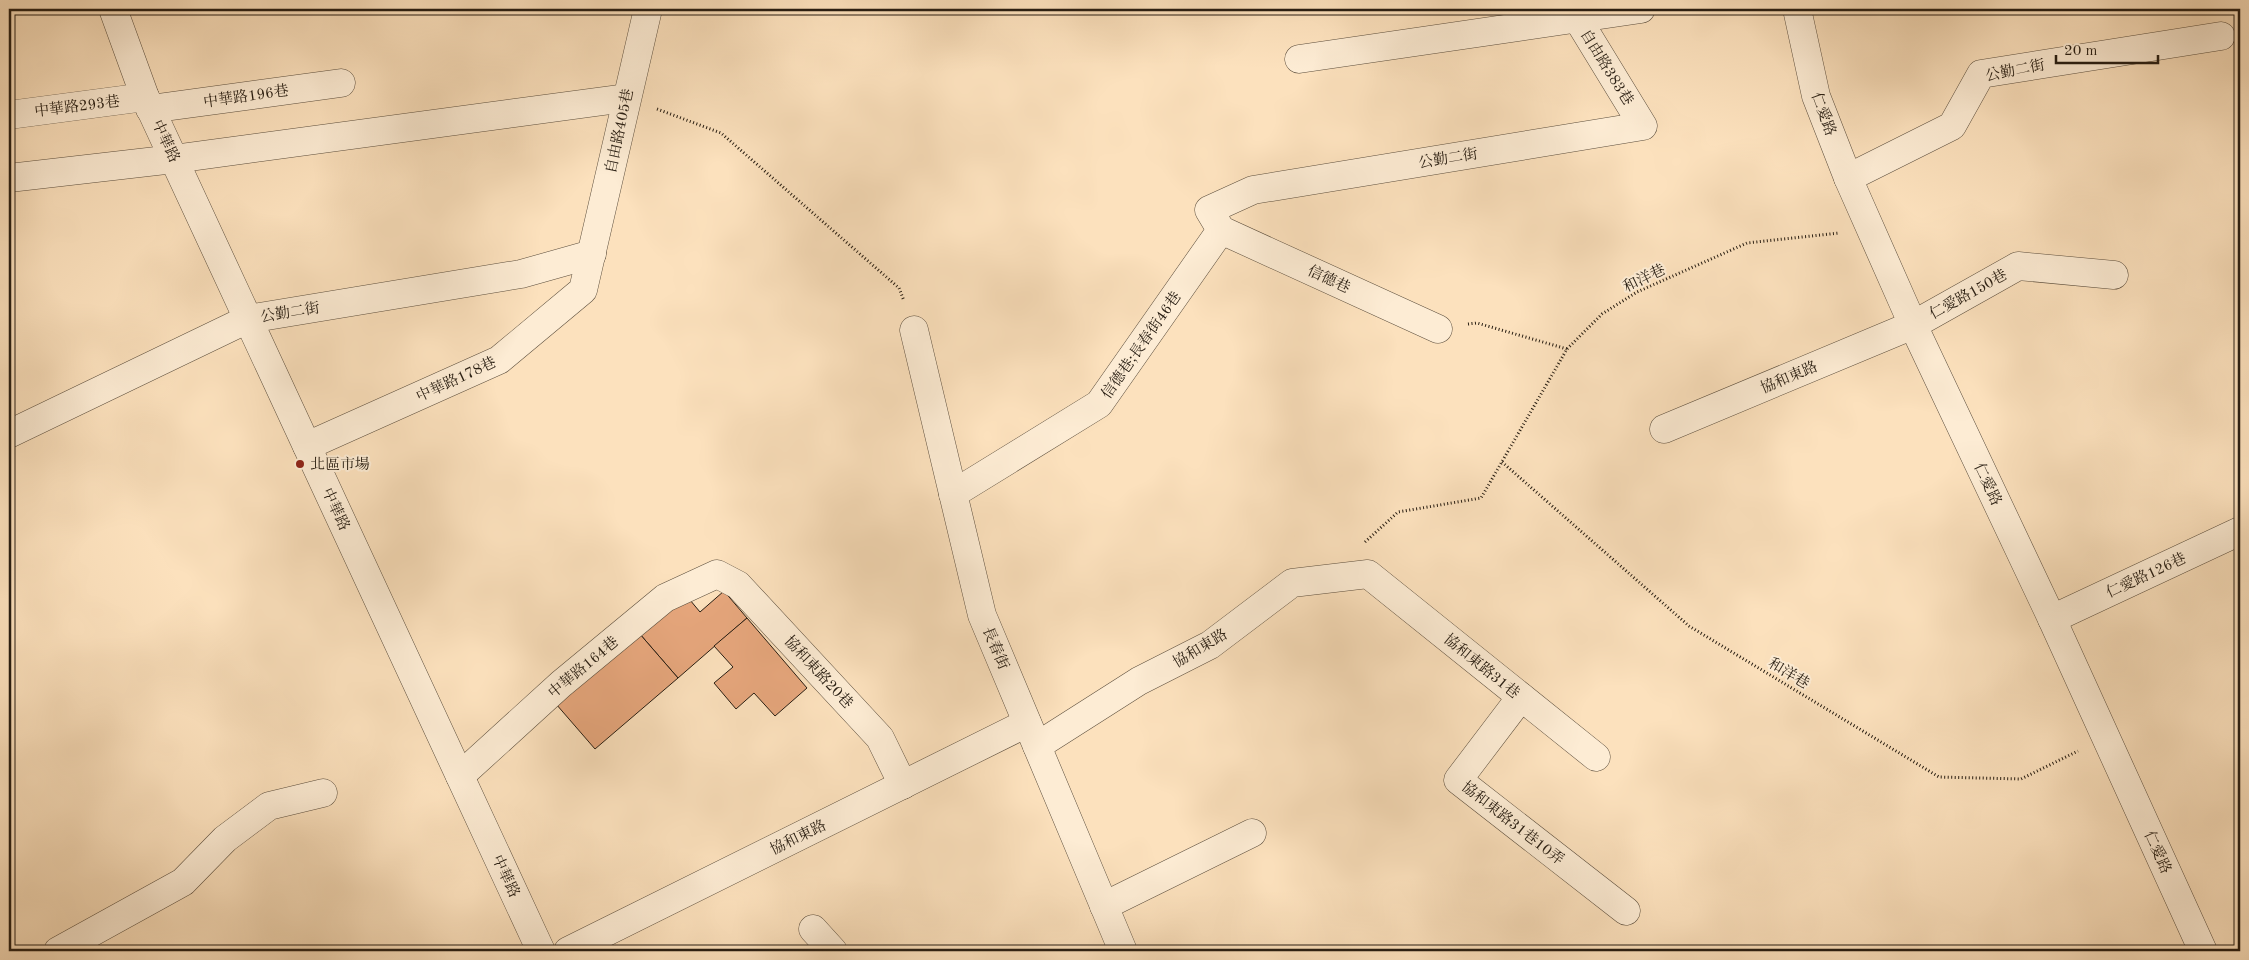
<svg xmlns="http://www.w3.org/2000/svg" width="2249" height="960" viewBox="0 0 2249 960" font-family="'Old Standard TT','Noto Serif TC',serif">
  <style>
    .building { fill: #e7a77d; stroke: #271d12 }
    .lines { fill: none; stroke-linecap: round; stroke-linejoin: round }
    .minor-casing { stroke: #5c4e3d; stroke-width: 29 }
    .path { stroke: #271d12; stroke-width: 3; stroke-dasharray: 1 2.5; stroke-linecap: butt }
    .minor { stroke: #fdecd4; stroke-width: 28 }
    .poi-dot { fill: #8f2418; stroke: #fdecd4; stroke-width: 2 }
    .labels { text-anchor: middle; stroke-width: 4; stroke-linejoin: round; paint-order: stroke }
    .street-label { font-size: 15px; fill: #271d12; stroke: #fdecd4 }
    .poi-label { font-size: 15px; fill: #271d12; stroke: #fdecd4; text-anchor: start }
  </style>
  <rect width="100%" height="100%" fill="#fce1bd"/>
  <filter id="stains"><feTurbulence type="fractalNoise" baseFrequency=".004" numOctaves="4"/><feColorMatrix values="0 0 0 0 .2 0 0 0 0 .09 0 0 0 0 .02 0 0 0 .5 -.17"/></filter>
  <radialGradient id="worn" r=".72"><stop offset=".6" stop-color="#630" stop-opacity="0"/><stop offset="1" stop-color="#630" stop-opacity=".3"/></radialGradient>
  <g class="building">
    <polygon points="724,591 747,618 678,678 639,633 685,594 700,612"/>
    <polygon points="747,618 807,688 775,716 754,693 736,709 714,683 733,667 714,646"/>
    <polygon points="639,633 678,678 595,749 556,704"/>
  </g>
  <g class="lines">
    <g class="minor-casing">
      <g id="minor">
        <polyline points="113,9 145,97 541,951"/>
        <polyline points="1797,9 1816,96 1848,178 1913,325 2052,619 2203,951"/>
        <polyline points="1299,59 1641,9"/>
        <polyline points="150,109 341,83"/>
        <polyline points="9,115 145,97"/>
        <polyline points="9,178 174,159 626,98"/>
        <polyline points="1848,178 1952,126 1981,74 2221,36"/>
        <polyline points="1221,230 1438,329"/>
        <polyline points="914,330 982,615 1123,951"/>
        <polyline points="1664,429 1913,325 2018,266 2114,275"/>
        <polyline points="9,434 248,319 521,274 592,254"/>
        <polyline points="307,446 499,360 583,290 648,9"/>
        <polyline points="953,494 1099,404 1221,230 1209,210 1253,190 1643,126 1577,18 1569,9"/>
        <polyline points="2052,619 2240,531"/>
        <polyline points="1521,697 1458,780 1626,911"/>
        <polyline points="1037,746 1139,681 1210,645 1292,583 1368,574 1596,757"/>
        <polyline points="460,776 561,684 665,598 717,574 738,585 880,738 903,785"/>
        <polyline points="1104,906 1252,833"/>
        <polyline points="813,929 833,951"/>
        <polyline points="58,951 183,882 225,839 269,806 323,793"/>
        <polyline points="568,951 1027,723"/>
      </g>
    </g>
    <g class="path">
      <polyline points="657,109 721,133 899,288 904,301"/>
      <polyline points="1468,324 1477,323 1567,349"/>
      <polyline points="1502,462 1689,626 1939,777 2021,779 2078,751"/>
      <polyline points="1365,542 1398,512 1481,498 1567,349 1602,314 1637,292 1747,243 1839,233"/>
    </g>
    <use href="#minor" class="minor"/>
  </g>
  <circle class="poi-dot" cx="300" cy="464" r="5"/>
  <g class="labels">
    <g class="street-label">
      <text transform="translate(1607 67) rotate(58)" y="5">自由路383巷</text>
      <text transform="translate(2015 70) rotate(-11)" y="5">公勤二街</text>
      <text transform="translate(246 96) rotate(-8)" y="5">中華路196巷</text>
      <text transform="translate(77 106) rotate(-7)" y="5">中華路293巷</text>
      <text transform="translate(1824 114) rotate(70)" y="5">仁愛路</text>
      <text transform="translate(619 131) rotate(-78)" y="5">自由路405巷</text>
      <text transform="translate(166 141) rotate(65)" y="5">中華路</text>
      <text transform="translate(1448 158) rotate(-9)" y="5">公勤二街</text>
      <text transform="translate(1644 278) rotate(-26)" y="5">和洋巷</text>
      <text transform="translate(1329 279) rotate(25)" y="5">信德巷</text>
      <text transform="translate(1968 294) rotate(-29)" y="5">仁愛路150巷</text>
      <text transform="translate(290 312) rotate(-9)" y="5">公勤二街</text>
      <text transform="translate(1141 345) rotate(-55)" y="5">信德巷;長春街46巷</text>
      <text transform="translate(1789 377) rotate(-23)" y="5">協和東路</text>
      <text transform="translate(456 379) rotate(-25)" y="5">中華路178巷</text>
      <text transform="translate(1988 484) rotate(65)" y="5">仁愛路</text>
      <text transform="translate(336 509) rotate(65)" y="5">中華路</text>
      <text transform="translate(2146 575) rotate(-25)" y="5">仁愛路126巷</text>
      <text transform="translate(996 648) rotate(67)" y="5">長春街</text>
      <text transform="translate(1200 648) rotate(-31)" y="5">協和東路</text>
      <text transform="translate(1482 666) rotate(39)" y="5">協和東路31巷</text>
      <text transform="translate(583 667) rotate(-40)" y="5">中華路164巷</text>
      <text transform="translate(819 672) rotate(47)" y="5">協和東路20巷</text>
      <text transform="translate(1789 673) rotate(31)" y="5">和洋巷</text>
      <text transform="translate(1513 823) rotate(38)" y="5">協和東路31巷10弄</text>
      <text transform="translate(798 837) rotate(-26)" y="5">協和東路</text>
      <text transform="translate(2158 852) rotate(66)" y="5">仁愛路</text>
      <text transform="translate(506 876) rotate(65)" y="5">中華路</text>
    </g>
    <g class="poi-label">
      <text x="310" y="469">北區市場</text>
    </g>
  </g>
  <rect width="2249" height="960" fill="none" stroke="#fce1bd" stroke-width="30"/>
  <rect x="10" y="10" width="2229" height="940" fill="none" stroke="#271d12" stroke-width="2.5"/>
  <rect x="15" y="15" width="2219" height="930" fill="none" stroke="#271d12"/>
  <path d="M2056 55v8h102v-8" fill="none" stroke="#271d12" stroke-width="2.5"/>
  <text x="2064" y="55" font-size="15" fill="#271d12" stroke="#fdecd4" stroke-width="4" paint-order="stroke">20 m</text>
  <rect width="100%" height="100%" filter="url(#stains)"/>
  <rect width="100%" height="100%" fill="url(#worn)"/>
</svg>
